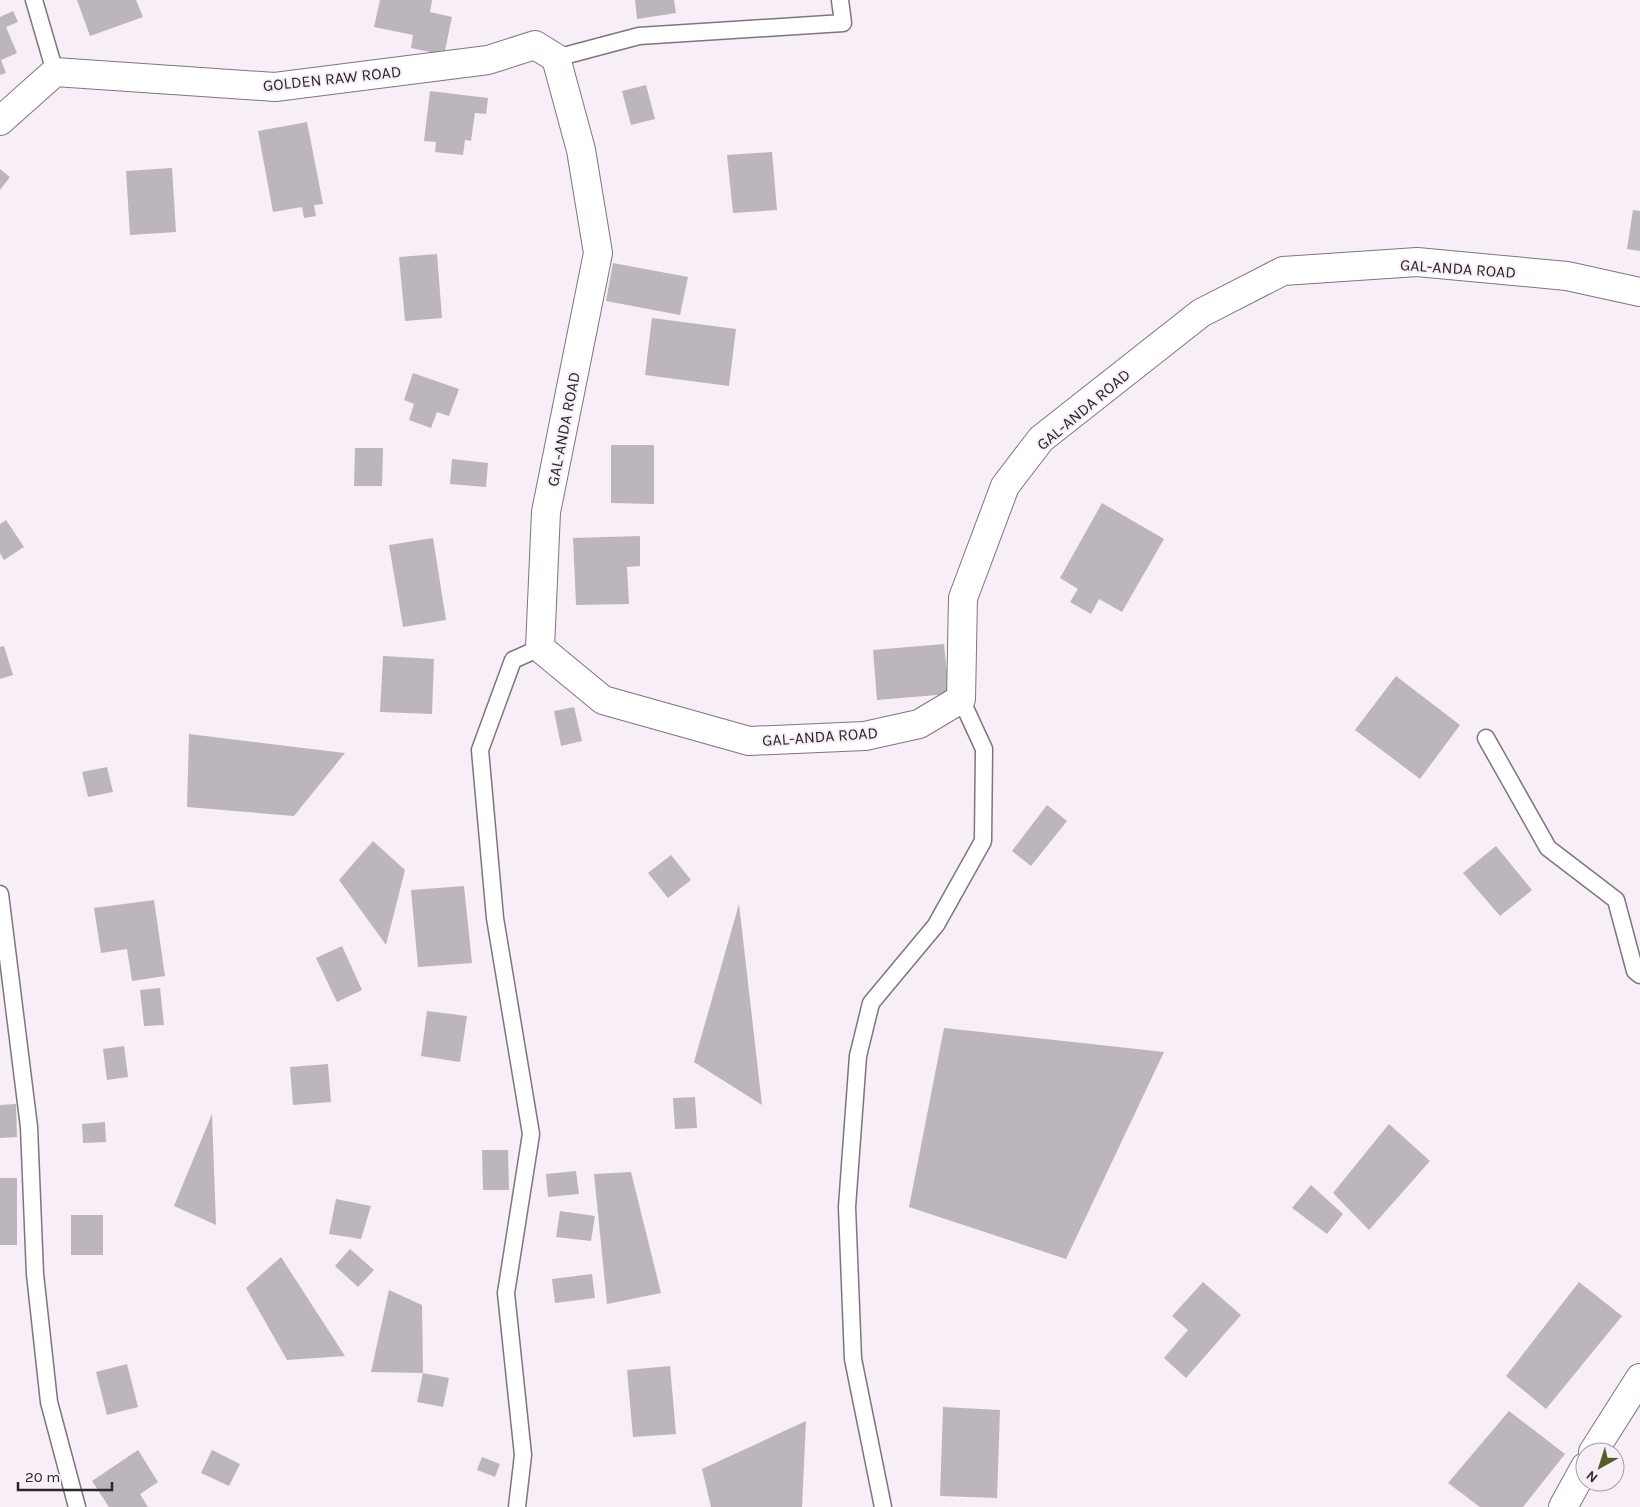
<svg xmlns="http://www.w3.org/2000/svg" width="1640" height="1507" viewBox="0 0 1640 1507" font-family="Karla,sans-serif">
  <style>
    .building { fill: #bdb5be }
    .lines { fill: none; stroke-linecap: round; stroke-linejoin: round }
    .service-casing { stroke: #7d767e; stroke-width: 19 }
    .minor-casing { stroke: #7d767e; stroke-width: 30 }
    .service { stroke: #fff; stroke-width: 16 }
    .minor { stroke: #fff; stroke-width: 28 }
    .labels { text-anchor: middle; stroke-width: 4; stroke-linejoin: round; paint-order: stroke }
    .street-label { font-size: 16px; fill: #2a272b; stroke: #f7eef8 }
  </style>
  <rect width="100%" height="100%" fill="#f7eef8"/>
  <g class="building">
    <polygon points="77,0 136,0 143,17 90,36"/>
    <polygon points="380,0 432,0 430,12 452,17 444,55 411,48 413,35 374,27"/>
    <polygon points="635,0 674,0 676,13 637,19"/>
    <polygon points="13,11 18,22 6,27 17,53 1,60 6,73 0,75 0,17"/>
    <polygon points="646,85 655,119 631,125 622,91"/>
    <polygon points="430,91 488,98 486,114 475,113 471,141 465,140 463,155 435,152 436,142 424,141"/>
    <polygon points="307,122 323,204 314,205 316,216 304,218 302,207 273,212 258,131"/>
    <polygon points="772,152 777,210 733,213 727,155"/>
    <polygon points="172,168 176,232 130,235 126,171"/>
    <polygon points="0,169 10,177 0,190"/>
    <polygon points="1633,210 1640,211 1640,251 1627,249"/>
    <polygon points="437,254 442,318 405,321 399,257"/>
    <polygon points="613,263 688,277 680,315 606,301"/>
    <polygon points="652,318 736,329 729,386 645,375"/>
    <polygon points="413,373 459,389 449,416 437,412 431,428 409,420 414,404 404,400"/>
    <polygon points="611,445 654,445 654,504 611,503"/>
    <polygon points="355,448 383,448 382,486 354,486"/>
    <polygon points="452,459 488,463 486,487 450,484"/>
    <polygon points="1102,503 1164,539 1122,612 1099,599 1091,614 1070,602 1078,589 1060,578"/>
    <polygon points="6,520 24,547 4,560 0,553 0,524"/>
    <polygon points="640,536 640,566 627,567 629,604 576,605 573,538"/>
    <polygon points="433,538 446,620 403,627 389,545"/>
    <polygon points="944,644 949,694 877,700 873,650"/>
    <polygon points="4,646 13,675 0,679 0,647"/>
    <polygon points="383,656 434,659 432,714 380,712"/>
    <polygon points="1396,676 1460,725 1420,779 1355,730"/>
    <polygon points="574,707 582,741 561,746 554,711"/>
    <polygon points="189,734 345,753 294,816 187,807"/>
    <polygon points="107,767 113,792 88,797 82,772"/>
    <polygon points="1047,805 1067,821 1031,866 1012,851"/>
    <polygon points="373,841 405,870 386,945 339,880"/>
    <polygon points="1496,846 1532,890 1500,916 1463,873"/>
    <polygon points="671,855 691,880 668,898 648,873"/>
    <polygon points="464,886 472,963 418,967 411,890"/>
    <polygon points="154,900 165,976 132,981 127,949 101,953 94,908"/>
    <polygon points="739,904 762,1105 694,1062"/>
    <polygon points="342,946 362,990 337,1002 316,958"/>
    <polygon points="160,988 164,1025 144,1026 140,990"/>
    <polygon points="427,1011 467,1016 460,1062 421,1056"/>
    <polygon points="944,1028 1164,1052 1066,1259 909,1207"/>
    <polygon points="124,1046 128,1077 107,1080 103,1049"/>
    <polygon points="328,1064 331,1102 293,1105 290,1067"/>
    <polygon points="695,1097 697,1128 675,1129 673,1098"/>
    <polygon points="16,1104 17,1137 0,1138 0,1105"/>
    <polygon points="212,1114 216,1225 174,1206"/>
    <polygon points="105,1122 106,1142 83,1143 82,1124"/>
    <polygon points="1389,1124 1430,1161 1369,1230 1333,1193"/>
    <polygon points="482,1150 508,1150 509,1190 483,1190"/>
    <polygon points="576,1171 579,1194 548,1197 546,1174"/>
    <polygon points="631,1172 661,1293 607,1304 594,1174"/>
    <rect x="0" y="1178" width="17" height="67"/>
    <polygon points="1311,1185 1343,1214 1327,1234 1292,1208"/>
    <polygon points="336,1199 371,1206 361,1239 329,1234"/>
    <polygon points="560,1211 595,1216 591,1241 556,1237"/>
    <rect x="71" y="1215" width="32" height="40"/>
    <polygon points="350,1249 374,1270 358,1287 335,1266"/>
    <polygon points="281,1257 345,1356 287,1360 246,1288"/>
    <polygon points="592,1274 595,1298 555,1303 552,1279"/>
    <polygon points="1203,1282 1241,1315 1186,1378 1164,1358 1188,1330 1172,1316"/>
    <polygon points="1579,1282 1622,1316 1546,1409 1506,1376"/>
    <polygon points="389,1290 422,1305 423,1373 371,1372"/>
    <polygon points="127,1364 138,1407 107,1415 96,1372"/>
    <polygon points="670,1366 676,1434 633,1437 627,1370"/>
    <polygon points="423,1373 449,1378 443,1407 417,1402"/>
    <polygon points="943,1407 1000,1410 997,1498 940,1496"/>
    <polygon points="1509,1411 1565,1454 1523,1507 1480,1507 1448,1483"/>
    <polygon points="806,1421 802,1507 711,1507 702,1469"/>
    <polygon points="138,1450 158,1482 140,1494 148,1507 109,1507 92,1481"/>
    <polygon points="212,1450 240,1464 229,1486 201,1473"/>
    <polygon points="482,1457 500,1464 495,1477 477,1470"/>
  </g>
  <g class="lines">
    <g class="service-casing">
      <g id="service">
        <polyline points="34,0 55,72"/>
        <polyline points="556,58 639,36 843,23 840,0"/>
        <polyline points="1486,738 1548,848 1616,900 1635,971 1640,975"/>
        <polyline points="0,894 29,1127 35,1274 49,1402 77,1507"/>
        <polyline points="517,1507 523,1455 506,1293 531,1134 495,918 480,750 513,660 540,648"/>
        <polyline points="883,1507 853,1359 847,1207 858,1056 871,1003 936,925 983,841 984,749 961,699"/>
      </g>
    </g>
    <g class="minor-casing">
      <g id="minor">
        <polyline points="0,121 55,72 275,87 488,60 535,45 556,58 581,150 598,253 546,512 540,648 603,700 749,741 865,736 919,724 961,699 963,598 1005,486 1041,439 1201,313 1283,271 1417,262 1567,276 1640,292"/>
        <polyline points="1593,1452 1640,1378"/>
        <polyline points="1563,1507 1585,1467"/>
      </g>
    </g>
    <use href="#service" class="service"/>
    <use href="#minor" class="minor"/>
  </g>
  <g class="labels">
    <g class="street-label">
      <text transform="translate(332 78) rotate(-6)" y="6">GOLDEN RAW ROAD</text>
      <text transform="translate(1458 268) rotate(4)" y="6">GAL-ANDA ROAD</text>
      <text transform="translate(1083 409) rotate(-40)" y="6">GAL-ANDA ROAD</text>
      <text transform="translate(563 429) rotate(-79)" y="6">GAL-ANDA ROAD</text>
      <text transform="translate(820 736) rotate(-4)" y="6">GAL-ANDA ROAD</text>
    </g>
  </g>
  <g transform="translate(1600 1467) rotate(219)"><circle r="24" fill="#f7eef8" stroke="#a59ea6"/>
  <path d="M0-4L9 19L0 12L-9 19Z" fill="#585c29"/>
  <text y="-8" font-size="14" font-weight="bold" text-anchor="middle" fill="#2a272b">N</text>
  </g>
  <path d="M18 1482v8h94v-8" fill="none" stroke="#2a272b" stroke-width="2.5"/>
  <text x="25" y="1482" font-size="15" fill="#2a272b" stroke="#f7eef8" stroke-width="4" paint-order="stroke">20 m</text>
</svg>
